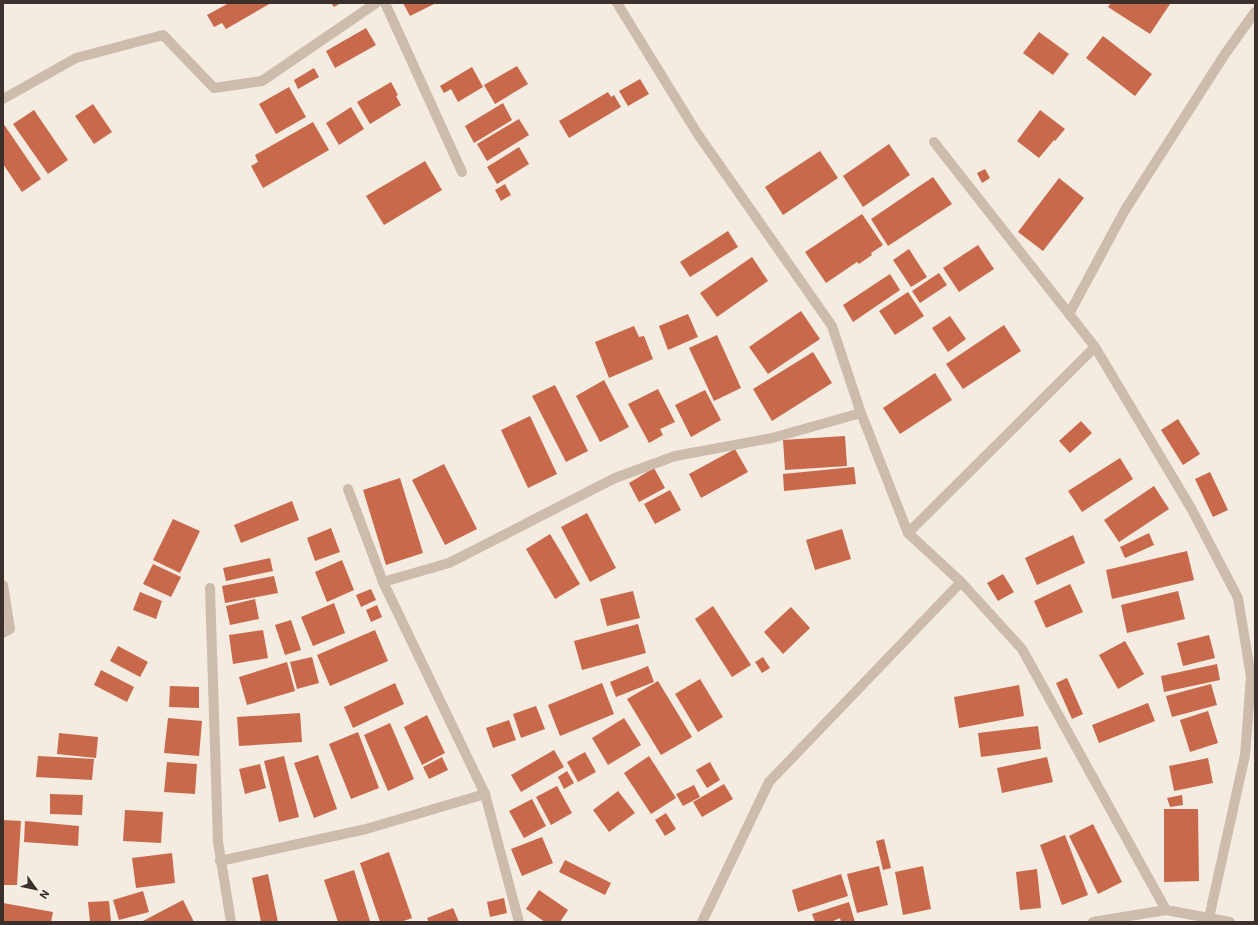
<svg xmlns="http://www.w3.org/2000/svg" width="1258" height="925" viewBox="0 0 1258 925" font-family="Roboto,sans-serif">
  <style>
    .building { fill: #c8694b }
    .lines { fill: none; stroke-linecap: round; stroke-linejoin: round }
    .street { stroke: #cdbbac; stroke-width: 10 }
  </style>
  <rect width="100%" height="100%" fill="#f4ebe1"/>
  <g class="building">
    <polygon points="229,3 271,3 226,29 222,23 214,27 207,15"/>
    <polygon points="331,3 341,3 334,7"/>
    <polygon points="403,3 436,3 410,16"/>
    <polygon points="1111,3 1169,3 1170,4 1150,34 1108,7"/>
    <polygon points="366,28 376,45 335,68 326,51"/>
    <polygon points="1039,32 1069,54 1053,75 1023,53"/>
    <polygon points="1103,36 1152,74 1135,96 1086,58"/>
    <polygon points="517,66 528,84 495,104 484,85"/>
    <polygon points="472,67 483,87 458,102 451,89 444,93 440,86"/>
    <polygon points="314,68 319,77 298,89 294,80"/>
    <polygon points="640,79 649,94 628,106 619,91"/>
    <polygon points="391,82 398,95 396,96 401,105 370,124 357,102"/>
    <polygon points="289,87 306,117 276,134 259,104"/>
    <polygon points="608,92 611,97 614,95 621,107 569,138 559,121"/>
    <polygon points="503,103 512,120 474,143 465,126"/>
    <polygon points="93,104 112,132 94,144 75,116"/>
    <polygon points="351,107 364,129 339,145 326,123"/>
    <polygon points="34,110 68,160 48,174 13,124"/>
    <polygon points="1040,110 1065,129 1055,141 1054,140 1039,158 1017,141"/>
    <polygon points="519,119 529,135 487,161 477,144"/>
    <polygon points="313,122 329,150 263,188 251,166 258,162 255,155"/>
    <polygon points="3,123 41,179 22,192 3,164"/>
    <polygon points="889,144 910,175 863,207 843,176"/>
    <polygon points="519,147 529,164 497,184 487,167"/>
    <polygon points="820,151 838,178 783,215 765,187"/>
    <polygon points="425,161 442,190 384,225 366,196"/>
    <polygon points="985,169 990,178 982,183 977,173"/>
    <polygon points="933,177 952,204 888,246 871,219"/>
    <polygon points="1059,178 1084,198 1043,251 1018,232"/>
    <polygon points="505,184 511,195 501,201 495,190"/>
    <polygon points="862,214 883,245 871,253 872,255 859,264 857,262 826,283 805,252"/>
    <polygon points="728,231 738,247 690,277 680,262"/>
    <polygon points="978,245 994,269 959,292 943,268"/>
    <polygon points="909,249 927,277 911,287 893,260"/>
    <polygon points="752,257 768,281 717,317 700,293"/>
    <polygon points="939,273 947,285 920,303 912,291"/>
    <polygon points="890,274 900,290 853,322 843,305"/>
    <polygon points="908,292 924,316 895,335 879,311"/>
    <polygon points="801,311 820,339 768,374 749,347"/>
    <polygon points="688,314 698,337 668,350 659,326"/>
    <polygon points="950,316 966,339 948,352 932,328"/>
    <polygon points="1004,325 1021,351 963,389 946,364"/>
    <polygon points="634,326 639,337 644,336 653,359 609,378 595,342"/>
    <polygon points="717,335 741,388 714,401 689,348"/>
    <polygon points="813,352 832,383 772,421 753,389"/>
    <polygon points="935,373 952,400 900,434 883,408"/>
    <polygon points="604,380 629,427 600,442 576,396"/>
    <polygon points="555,385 588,451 566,462 532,396"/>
    <polygon points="658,389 675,422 660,429 663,435 649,443 628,404"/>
    <polygon points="705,390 721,420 691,437 675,405"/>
    <polygon points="530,416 557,474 528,488 501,430"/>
    <polygon points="1178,419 1200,454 1183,465 1161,430"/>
    <polygon points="1081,421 1092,433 1070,453 1059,441"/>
    <polygon points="845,436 847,466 785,470 783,440"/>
    <polygon points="735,449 748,472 701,498 689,474"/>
    <polygon points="1120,458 1133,479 1082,512 1068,491"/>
    <polygon points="444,464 477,529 445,545 412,480"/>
    <polygon points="854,467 856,484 784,491 783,474"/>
    <polygon points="654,468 665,488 639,502 629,483"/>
    <polygon points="1210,472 1228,510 1213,517 1195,479"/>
    <polygon points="400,478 423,553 386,565 363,490"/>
    <polygon points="1154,486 1169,509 1119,542 1104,520"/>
    <polygon points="670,490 681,510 655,524 644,504"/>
    <polygon points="292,501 299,520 241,543 234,525"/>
    <polygon points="587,513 616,568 590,582 561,527"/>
    <polygon points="173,519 200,531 180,573 153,560"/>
    <polygon points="331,528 340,552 315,561 307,538"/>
    <polygon points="842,529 851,559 815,570 806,540"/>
    <polygon points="1149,533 1154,545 1125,558 1120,547"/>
    <polygon points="550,534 580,584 555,599 526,549"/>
    <polygon points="1073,535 1085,563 1037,585 1025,558"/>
    <polygon points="1187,551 1194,580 1112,599 1106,570"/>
    <polygon points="270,558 273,571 226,581 223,568"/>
    <polygon points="342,560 354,590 327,602 315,572"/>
    <polygon points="153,564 181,577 171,597 143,584"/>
    <polygon points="1003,574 1014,592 998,601 987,583"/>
    <polygon points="274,576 278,593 225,603 222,586"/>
    <polygon points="1070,584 1083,612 1046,628 1034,601"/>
    <polygon points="371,589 376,600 361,607 356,595"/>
    <polygon points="633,591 640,618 607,626 600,599"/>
    <polygon points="1178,591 1185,619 1127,633 1121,605"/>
    <polygon points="140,592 162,601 156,619 133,610"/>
    <polygon points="255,599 259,619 230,625 226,606"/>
    <polygon points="334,603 345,633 313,646 301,617"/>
    <polygon points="377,605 382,617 371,622 366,610"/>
    <polygon points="713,606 751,665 732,677 695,619"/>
    <polygon points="791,607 810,628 783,654 764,632"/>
    <polygon points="291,620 301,650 285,655 275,625"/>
    <polygon points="638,624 646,653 582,670 574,641"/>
    <polygon points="263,630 268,658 233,664 229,635"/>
    <polygon points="375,630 388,661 330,686 317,655"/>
    <polygon points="1209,635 1215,658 1183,666 1177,643"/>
    <polygon points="1125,641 1144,674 1118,689 1099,655"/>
    <polygon points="118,646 148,662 140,677 110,661"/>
    <polygon points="312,657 319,683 297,689 290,662"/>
    <polygon points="763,657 770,668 762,673 755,662"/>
    <polygon points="287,662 295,691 247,705 239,677"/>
    <polygon points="1217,664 1220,680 1164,692 1161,676"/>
    <polygon points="648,666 654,682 616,697 610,682"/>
    <polygon points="101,670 134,687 127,702 94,685"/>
    <polygon points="1067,678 1083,714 1072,719 1056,683"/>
    <polygon points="700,679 723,717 698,732 675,694"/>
    <polygon points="658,681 692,737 661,755 627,699"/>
    <polygon points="395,683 404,704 353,728 344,707"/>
    <polygon points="602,683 614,714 560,736 548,705"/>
    <polygon points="1211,684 1217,705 1172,717 1166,696"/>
    <polygon points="1019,685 1024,716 959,728 954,697"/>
    <polygon points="170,686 199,687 199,708 169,707"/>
    <polygon points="1148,703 1155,721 1099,743 1092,725"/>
    <polygon points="536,706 545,729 521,738 513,714"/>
    <polygon points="1208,711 1218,743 1190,752 1180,720"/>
    <polygon points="300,713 302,742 239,746 237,717"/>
    <polygon points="427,715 445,753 422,765 404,727"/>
    <polygon points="168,718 202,721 199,756 164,753"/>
    <polygon points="624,718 641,745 608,765 592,738"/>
    <polygon points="509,720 516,740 493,748 486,728"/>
    <polygon points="390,723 414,779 388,791 364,735"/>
    <polygon points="1038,726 1041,749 981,757 978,733"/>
    <polygon points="358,732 379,788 351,799 329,744"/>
    <polygon points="59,733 98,737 96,758 57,754"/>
    <polygon points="554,750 564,767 521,792 511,775"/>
    <polygon points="585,752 596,772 578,782 567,762"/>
    <polygon points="318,755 337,809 314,818 294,763"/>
    <polygon points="38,756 94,759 92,780 36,777"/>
    <polygon points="284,756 299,817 279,822 264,761"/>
    <polygon points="649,756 676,798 651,814 624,773"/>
    <polygon points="442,757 448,770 429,779 423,767"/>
    <polygon points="1047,757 1053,782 1002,793 997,768"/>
    <polygon points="1208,758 1213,783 1174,791 1169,766"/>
    <polygon points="167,762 197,764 195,794 164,792"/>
    <polygon points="710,762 720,780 707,788 696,770"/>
    <polygon points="260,764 266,788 245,794 239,769"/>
    <polygon points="567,771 574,783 564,789 558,777"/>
    <polygon points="724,784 733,799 702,817 693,802"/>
    <polygon points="694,785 700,797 683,806 676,794"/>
    <polygon points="557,786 572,813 551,825 536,797"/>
    <polygon points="618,791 635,813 609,832 593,810"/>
    <polygon points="50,794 83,795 82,815 50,814"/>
    <polygon points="1182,795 1183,805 1170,807 1167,798"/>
    <polygon points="532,799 546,826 524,838 509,811"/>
    <polygon points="1164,809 1198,809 1199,881 1164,882"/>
    <polygon points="125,810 163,812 161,843 123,841"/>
    <polygon points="666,813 676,829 665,836 655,820"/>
    <polygon points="4,820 21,821 17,885 3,885"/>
    <polygon points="25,821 79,826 78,846 24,842"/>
    <polygon points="1093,824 1122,882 1098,894 1069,836"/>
    <polygon points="1065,835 1088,895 1062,905 1040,845"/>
    <polygon points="542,837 553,863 522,876 511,849"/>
    <polygon points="884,839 891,868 883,870 876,841"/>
    <polygon points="389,852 412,918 401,922 380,922 360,863"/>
    <polygon points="172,853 175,883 136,888 132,858"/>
    <polygon points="565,860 611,883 605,895 559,872"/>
    <polygon points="879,866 888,905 857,913 847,874"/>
    <polygon points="923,866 931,909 903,915 895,872"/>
    <polygon points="1037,869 1041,908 1020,910 1016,872"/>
    <polygon points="354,870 370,921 367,922 338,922 324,880"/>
    <polygon points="268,874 278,922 261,922 252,878"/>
    <polygon points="841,874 848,896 798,912 792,890"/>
    <polygon points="539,890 568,910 560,922 545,922 526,909"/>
    <polygon points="143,891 149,912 119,920 113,900"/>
    <polygon points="504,898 507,913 490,917 487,902"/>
    <polygon points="183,900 194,922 141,922"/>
    <polygon points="109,901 111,922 90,922 88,902"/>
    <polygon points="849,902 855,922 841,922 840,918 831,922 815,922 812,914"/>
    <polygon points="3,903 53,912 51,922 3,922"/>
    <polygon points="453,908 459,922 429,922 427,918"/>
  </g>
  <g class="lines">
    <g class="street">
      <polyline points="385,3 462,172"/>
      <polyline points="617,3 697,133 832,326 861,413 908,533 961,582 1022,649 1166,910"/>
      <polyline points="3,99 76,58 163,35 214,88 262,81 376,3"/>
      <polyline points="934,142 1095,347 1191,508 1238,598 1251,677 1245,755 1209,918"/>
      <polyline points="1069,314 1125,210 1225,54 1255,12"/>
      <polyline points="348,489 383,582 485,794 519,922"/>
      <polyline points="908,533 1095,347"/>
      <polyline points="383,582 449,563 615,478 675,456 772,438 861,413"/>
      <polyline points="3,585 10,629 3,633"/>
      <polyline points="210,588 218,842 231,922"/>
      <polyline points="220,861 366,829 485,794"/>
      <polyline points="702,922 769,782 961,582"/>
      <polyline points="1093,922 1166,910 1230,922"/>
    </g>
  </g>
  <rect width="1258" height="925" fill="none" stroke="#3b302b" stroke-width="8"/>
  <g transform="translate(36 889) rotate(123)" stroke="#fbf5ee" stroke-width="3" paint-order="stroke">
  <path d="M0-3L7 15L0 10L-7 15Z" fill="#3b302b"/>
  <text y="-6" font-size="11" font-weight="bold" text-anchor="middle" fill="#3b302b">N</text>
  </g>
</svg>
